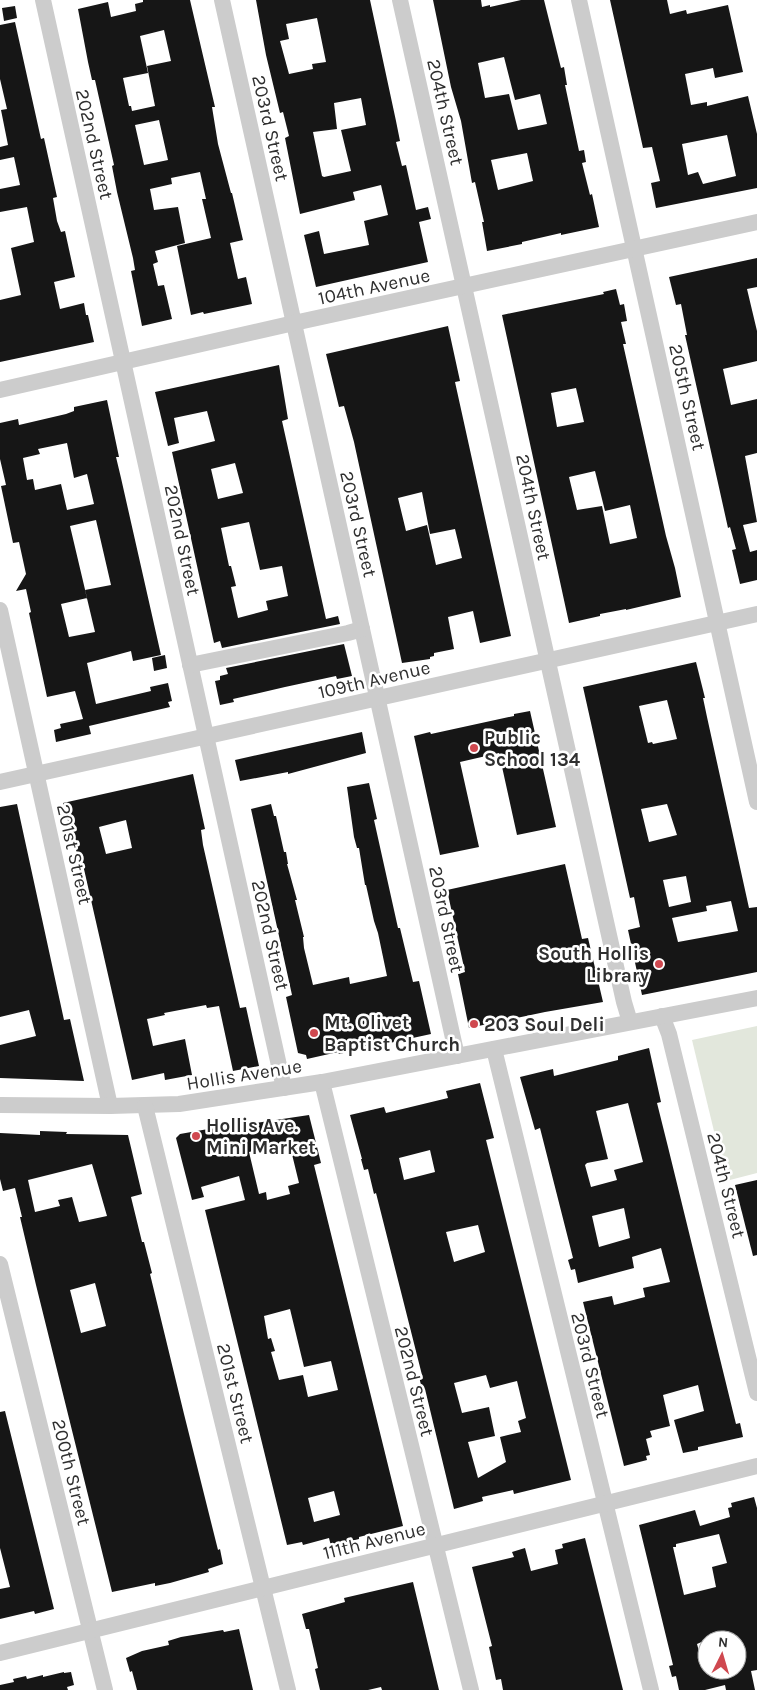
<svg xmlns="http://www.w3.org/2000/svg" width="757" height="1690" viewBox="0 0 757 1690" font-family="Karla,sans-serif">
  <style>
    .green { fill: #e2e7dc }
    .building { fill: #161616; fill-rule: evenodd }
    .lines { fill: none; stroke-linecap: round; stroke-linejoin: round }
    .minor { stroke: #ccc; stroke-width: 16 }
    .poi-dot { fill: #cf484f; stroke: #fff; stroke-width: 2 }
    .labels { text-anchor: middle; stroke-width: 5; stroke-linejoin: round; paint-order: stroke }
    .street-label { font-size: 19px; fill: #2f2f2f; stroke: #fff }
    .poi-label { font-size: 19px; font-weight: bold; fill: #2f2f2f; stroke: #fff; text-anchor: start }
  </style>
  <rect width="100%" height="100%" fill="#fff"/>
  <polygon class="green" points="757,1026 757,1173 726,1181 692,1040"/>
  <g class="building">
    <path d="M143 0H190L215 107H212L218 144 231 193H232L243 240 230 243 238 279 246 277 252 304 204 314 203 312 191 315 177 246 211 238 202 199H206L200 172 171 178 172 184 150 189 154 210 178 207 185 243 155 251 158 262 153 264 158 286 164 285 172 319 142 326 131 271 135 270 133 258 117 192 112 166 114 165 95 80H92L88 62 78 9 108 2 111 17 136 11 135 4 143 2ZM164 30 171 61 147 66 155 106 132 111 131 106H129L123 78 148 73 140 36ZM159 120 168 160 144 165 135 125Z"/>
    <path d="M256 0H370L396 121 400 141 396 142 402 166 406 165 416 210 428 207 431 219 419 222 428 262 316 287 304 235 319 231 324 254 369 245 364 221 388 215 381 185 353 192 355 200 300 214 285 138 289 136 283 112 280 113 266 55ZM317 18 326 62 312 64 313 69 289 74 280 41 289 39 286 24ZM361 98 366 125 341 130 351 171 324 177 322 176 313 132 337 129 334 103Z"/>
    <path d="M433 0H481L482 7 490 5V7L521 0H544L561 68 564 67 567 85H565L579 151 584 150 586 162 582 163 590 195 592 194 599 227 561 235V233L522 242V244L487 251 482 222H484L475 182 472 183 461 121 451 87ZM504 57 515 100 540 94 547 124 518 130 509 94 485 98 478 63ZM527 153 533 181 498 190 491 160Z"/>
    <path d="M610 0H667L670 14 686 10 687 14 728 5 743 72 715 78 713 68 685 74 691 105 707 102V106L748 96 757 134V188L656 208 651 183 660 181 652 147 643 148ZM727 135 736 176 703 184 698 172 688 175 682 144Z"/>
    <polygon points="15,6 17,18 4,21 2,8"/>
    <polygon points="15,22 41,139 44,138 57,197 53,198 57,221 61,232 65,231 75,277 54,282 60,309 84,303 86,315 88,315 94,342 0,362 0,300 21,295 11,248 34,242 27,207 0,212 0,189 20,185 14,157 0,160 0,147 8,145 1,110 7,109 0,79 0,25"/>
    <polygon points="757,258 757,287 747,289 757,331 757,361 723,369 731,405 757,399 757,453 745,456 757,522 743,525 750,552 757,550 757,580 740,584 732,550 736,549 730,527 728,528 718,483 685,335 687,335 681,304 676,305 669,277"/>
    <path d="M616 289 620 305 624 304 627 321 621 322 626 344H623L666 536 675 568 681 597 626 610V609L600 614V616L569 623 502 315 604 294 603 292ZM576 388 584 422 557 427 551 393ZM595 471 605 511 630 505 637 538 610 544 602 506 577 510 569 477Z"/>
    <path d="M448 326 460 381 455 382 511 636 480 643 473 611 448 617 454 649 434 653V656L430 657V659L402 663 354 442 344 406 339 407 326 354ZM422 492 430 534 455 529 462 558 436 565 427 525 406 531 398 498Z"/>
    <path d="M279 365 288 419 282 421 326 619 338 616 340 624 222 648 220 641 214 643 172 452 215 441 207 411 174 418 179 443 168 446 155 392ZM235 463 243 493 218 499 211 469ZM249 522 260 570 282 566 288 596 266 601 268 610 238 618 231 587 236 586 231 566H229L221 528Z"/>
    <path d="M107 400 119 457H116L121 478 161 655 133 661 131 651 87 663 96 704 151 691 150 687 168 683 172 701 168 702 170 707 89 726 91 734 56 742 54 730 61 728 60 724 83 719 75 691 47 697 29 613 31 612 26 589 16 591 26 574 19 542 13 543 1 486 6 485 0 459V423L18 419 19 425 66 414 74 411V407ZM67 443 74 478 87 474 94 504 67 510 61 484 35 490 33 479 27 480 23 458 40 454 38 449ZM96 520 111 585 85 590 95 632 69 637 61 604 87 598 70 526Z"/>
    <polygon points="344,644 352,676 337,679 336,676 285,687 233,699 234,702 220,705 215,681 220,680 220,676 228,674 226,668"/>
    <polygon points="165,655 167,668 154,671 152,658"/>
    <path d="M696 662 705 698H703L707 717 749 908 757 907V972L642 995 628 930 640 927 634 897 630 898 583 687ZM667 700 677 739 653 744 652 742 648 743 639 706ZM667 804 677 835 649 842 641 809ZM686 876 691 902 669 907 663 880ZM731 901 738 931 678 942 672 918 707 911 706 906Z"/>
    <polygon points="530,711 556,827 517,835 499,753 460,762 479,847 440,855 414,736 430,732 431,734 514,716 514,714"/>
    <polygon points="362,732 366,753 288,774 288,772 240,781 235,760"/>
    <path d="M193 774 205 829 201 830 203 845 240 1008 246 1007 259 1066 233 1071 219 1006 207 1008 206 1005 164 1013 165 1015 147 1019 153 1046 185 1039 192 1075 165 1080 164 1073 132 1080 81 856 78 857 63 803ZM126 820 132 848 106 854 99 827Z"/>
    <polygon points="369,783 377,819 374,820 398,928 400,928 413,982 419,981 431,1034 339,1054 338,1052 307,1059 306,1055 298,1053 286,997 292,995 251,809 271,804 274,816 276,816 284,852 286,852 288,864 287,864 297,900 295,900 304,937 303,937 304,948 313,985 349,977 350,984 387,976 378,933 374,921 366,885 365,885 359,848 357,848 354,837 347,787"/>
    <polygon points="17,804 64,1020 70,1019 84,1081 0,1078 0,1045 36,1036 29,1010 0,1017 0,807"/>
    <polygon points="565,864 582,939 588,938 603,1002 545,1012 469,1028 458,974 465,972 447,890"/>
    <path d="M649 1048 661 1102 657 1103 668 1147 736 1424 740 1423 743 1437 698 1447V1450L683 1453 674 1420 704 1411 698 1385 663 1395 670 1426 650 1431 652 1437 646 1439 650 1455 646 1456 647 1460 624 1466 583 1302 612 1296 614 1305 645 1297 643 1288 670 1282 661 1248 632 1257 634 1268 578 1283 575 1269 571 1270 568 1260 573 1258 540 1128 535 1130 520 1077 553 1069 554 1076 618 1060V1056ZM628 1103 643 1162 614 1170 617 1180 591 1187 585 1165 587 1163 608 1159 596 1111ZM624 1208 630 1238 599 1247 592 1216Z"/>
    <path d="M480 1083 494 1138 486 1140 571 1480 514 1494 513 1490 482 1497 483 1501 454 1509 425 1389 422 1390 419 1376 422 1375 376 1193 374 1194 368 1169 364 1170 361 1159H362L350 1115 384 1107 386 1113 448 1098 446 1091ZM430 1150 435 1172 404 1180 399 1158ZM478 1225 485 1252 454 1262 446 1232ZM486 1375 490 1388 517 1381 526 1418 518 1421 521 1432 500 1437 506 1462 478 1478 468 1442 495 1436 489 1407 462 1413 454 1383Z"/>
    <path d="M309 1115 321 1163 314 1165 403 1526 359 1537V1539L331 1546 329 1538 303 1545 302 1542 287 1545 205 1210 245 1200 239 1176 201 1187 204 1197 192 1200 176 1138 180 1134 242 1123V1125ZM289 1142 299 1183 288 1186 290 1194 267 1200 266 1192 259 1194 249 1152ZM290 1309 304 1367 331 1361 338 1390 308 1397 303 1375 279 1380 271 1352 275 1351 271 1338 268 1339 264 1316ZM334 1491 340 1515 314 1522 308 1498Z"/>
    <path d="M40 1131 67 1132 66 1134 128 1135 142 1194 131 1197 142 1242H144L152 1273 150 1274 184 1414 218 1550 220 1549 223 1564 208 1569 209 1572 170 1583 155 1586V1583L112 1592 36 1285 20 1217H22L15 1188 3 1191 0 1179V1133L40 1135ZM92 1164 107 1216 79 1222 72 1197 58 1200 60 1206 35 1212 28 1180ZM95 1283 106 1326 81 1333 70 1290Z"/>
    <polygon points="757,1180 757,1255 753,1256 735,1185"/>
    <polygon points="5,1411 54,1609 35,1614 34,1611 0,1619 0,1589 10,1587 0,1548 0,1412"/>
    <path d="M754 1497 757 1508V1670L751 1671 755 1690H726L725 1685 705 1690H679L676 1676 672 1677 669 1666 673 1665 639 1525 695 1510 700 1526 730 1517 728 1508 732 1507 731 1503ZM719 1534 727 1563 712 1567 716 1587 684 1595 673 1547H676V1544ZM728 1633 730 1640H737V1670H704L697 1644 715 1636Z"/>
    <polygon points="585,1538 623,1690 503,1690 501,1679 496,1680 489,1647 492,1646 472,1567 514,1557 512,1552 525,1548 531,1571 558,1564 555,1550 563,1548 562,1544"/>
    <polygon points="413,1582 439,1690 382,1690 381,1687 368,1690 320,1690 315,1669 318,1668 309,1629 306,1629 302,1614 345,1602 344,1598"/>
    <polygon points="239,1629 253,1690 137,1690 132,1671 130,1672 126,1658 142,1651 169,1645 168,1641 181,1637 223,1630 224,1632"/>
    <polygon points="64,1672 64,1673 71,1672 74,1685 67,1687 68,1690 0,1690 0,1685 14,1682 13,1679 26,1676 27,1679 43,1675 43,1677"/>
  </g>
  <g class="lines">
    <g class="minor">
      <polyline points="43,0 284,1088"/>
      <polyline points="222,0 457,1056"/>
      <polyline points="400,0 624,1002 630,1022"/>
      <polyline points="579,0 757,802"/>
      <polyline points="0,390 294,323 757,222"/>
      <polyline points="0,610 110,1106"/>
      <polyline points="190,665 348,633 362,629"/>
      <polyline points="0,782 757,614"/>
      <polyline points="662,1016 669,1034 757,1393"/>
      <polyline points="494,1049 651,1690"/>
      <polyline points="322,1082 471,1690"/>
      <polyline points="0,1105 110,1106 179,1104 322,1082 757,998"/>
      <polyline points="145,1106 288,1690"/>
      <polyline points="0,1264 105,1690"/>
      <polyline points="0,1653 757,1466"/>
    </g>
  </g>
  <g class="poi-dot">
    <circle cx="474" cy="748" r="5"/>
    <circle cx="659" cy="964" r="5"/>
    <circle cx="474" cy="1024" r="5"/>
    <circle cx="314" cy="1033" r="5"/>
    <circle cx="196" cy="1136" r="5"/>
  </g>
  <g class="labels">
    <g class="street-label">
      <text transform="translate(446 112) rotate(77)" y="7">204th Street</text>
      <text transform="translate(271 128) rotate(77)" y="7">203rd Street</text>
      <text transform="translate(95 144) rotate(77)" y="7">202nd Street</text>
      <text transform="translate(374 286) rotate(-12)" y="7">104th Avenue</text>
      <text transform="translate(688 397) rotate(77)" y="7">205th Street</text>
      <text transform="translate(534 507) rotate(78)" y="7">204th Street</text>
      <text transform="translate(359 524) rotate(77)" y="7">203rd Street</text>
      <text transform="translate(183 540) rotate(78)" y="7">202nd Street</text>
      <text transform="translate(374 679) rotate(-13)" y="7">109th Avenue</text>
      <text transform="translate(75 854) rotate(77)" y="7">201st Street</text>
      <text transform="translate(447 919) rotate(78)" y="7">203rd Street</text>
      <text transform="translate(271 935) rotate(77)" y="7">202nd Street</text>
      <text transform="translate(244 1074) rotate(-9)" y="7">Hollis Avenue</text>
      <text transform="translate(727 1185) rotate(76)" y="7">204th Street</text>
      <text transform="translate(591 1365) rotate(76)" y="7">203rd Street</text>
      <text transform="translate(415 1381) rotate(76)" y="7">202nd Street</text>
      <text transform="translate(236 1393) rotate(76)" y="7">201st Street</text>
      <text transform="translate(72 1472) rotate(76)" y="7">200th Street</text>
      <text transform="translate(374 1540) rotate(-14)" y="7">111th Avenue</text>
    </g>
    <g class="poi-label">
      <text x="484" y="744">Public<tspan x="484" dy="22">School 134</tspan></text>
      <text x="649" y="960" text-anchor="end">South Hollis<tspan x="649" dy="22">Library</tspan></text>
      <text x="324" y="1029">Mt. Olivet<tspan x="324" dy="22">Baptist Church</tspan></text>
      <text x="484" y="1031">203 Soul Deli</text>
      <text x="206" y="1132">Hollis Ave.<tspan x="206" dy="22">Mini Market</tspan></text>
    </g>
  </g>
  <g transform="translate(722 1655) rotate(5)"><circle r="24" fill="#ffffff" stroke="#acacac"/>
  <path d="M0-4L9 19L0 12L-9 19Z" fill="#cf484f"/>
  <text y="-8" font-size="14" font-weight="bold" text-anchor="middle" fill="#2f2f2f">N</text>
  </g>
</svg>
